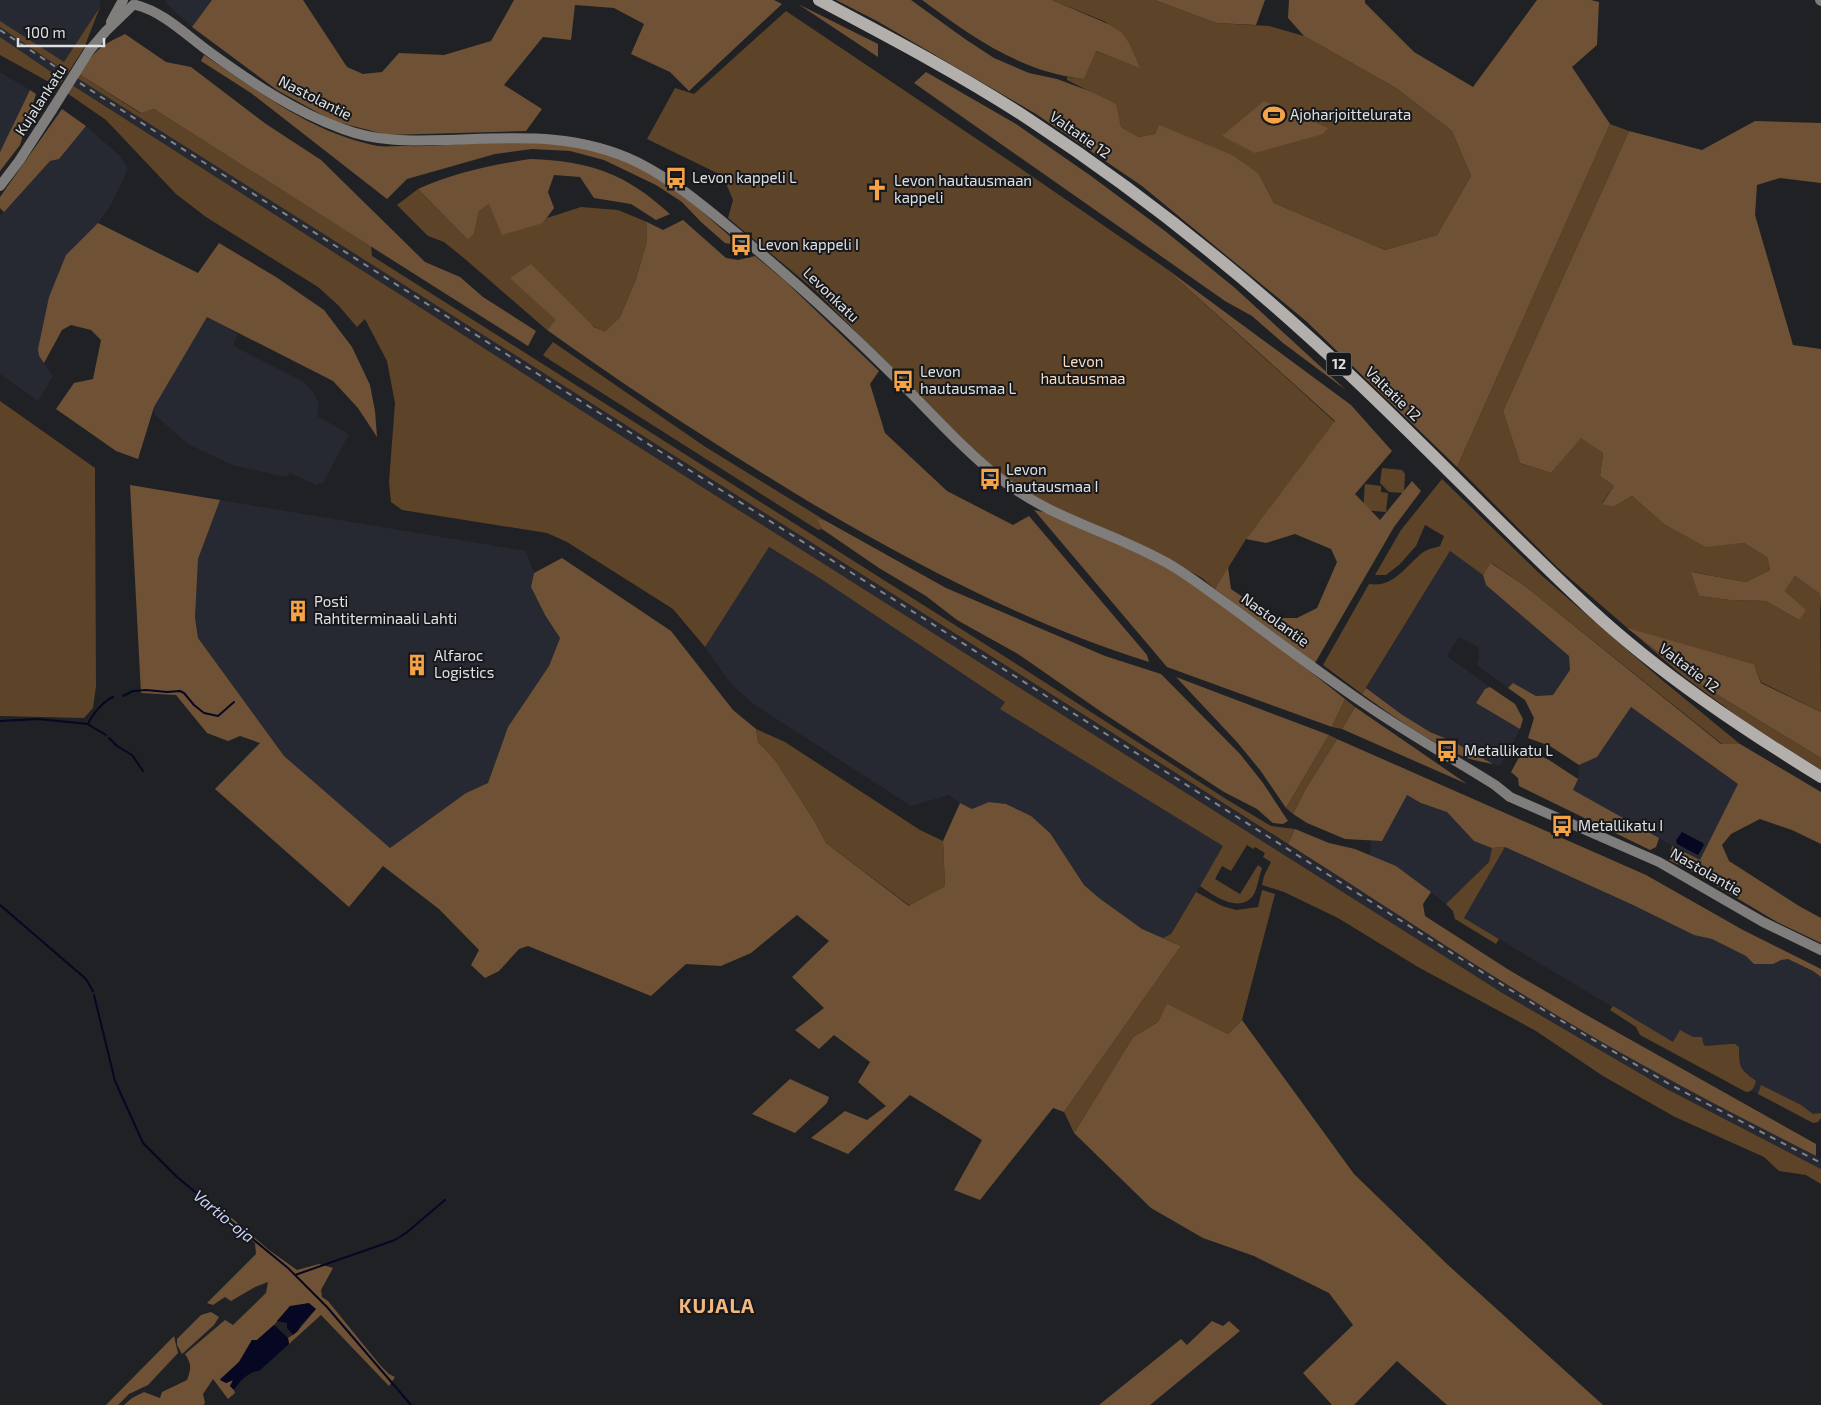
<svg xmlns="http://www.w3.org/2000/svg" width="1821" height="1405" viewBox="0 0 1821 1405" font-family="'Exo 2',sans-serif">
  <style>
    .built { fill: #262932 }
    .green { fill: #5d4328 }
    .forest { fill: #6f5235 }
    .water { fill: #050723 }
    .lines { fill: none; stroke-linecap: round; stroke-linejoin: round }
    .stream { stroke: #050723; stroke-width: 2 }
    .secondary { stroke: #807e7c; stroke-width: 10 }
    .highway { stroke: #b3afac; stroke-width: 12 }
    .rail { stroke: #838486; stroke-width: 2; stroke-dasharray: 6 6; stroke-linecap: butt }
    .secondary-bridge { stroke: #807e7c; stroke-width: 10 }
    .labels { text-anchor: middle; stroke-width: 4; stroke-linejoin: round; paint-order: stroke }
    .shield { fill: #17181b; stroke: #a3a4a6; stroke-width: 1 }
    .shield-label { font-size: 14px; font-weight: bold; fill: #dfe0e2 }
    .street-label { font-size: 15px; fill: #dfe0e2; stroke: #17181b }
    .poi-label { font-size: 15px; fill: #dfe0e2; stroke: #17181b; text-anchor: start }
    .park-label { font-size: 15px; fill: #fbdcbe; stroke: #17181b }
    .water-label { font-size: 16px; font-style: italic; fill: #cbd5fa; stroke: #17181b }
    .district-label { font-size: 20px; font-weight: bold; letter-spacing: 1px; fill: #f2b87f; stroke: #17181b }
  </style>
  <rect width="100%" height="100%" fill="#202124"/>
  <g class="built">
    <polygon points="0,0 100,0 100,7 64,63 0,21"/>
    <polygon points="165,0 212,0 192,27 167,4"/>
    <polygon points="0,27 68,73 63,80 0,37"/>
    <polygon points="0,72 30,90 1,150 0,150"/>
    <polygon points="77,78 1498,978 1625,1055 1678,1084 1821,1159 1821,1169 1665,1088 1504,994 612,430 72,85"/>
    <polygon points="86,126 120,156 128,169 112,203 98,223 66,255 39,356 53,376 38,401 0,374 0,216 50,161 59,159"/>
    <polygon points="206,316 238,334 234,342 234,346 305,383 313,392 319,404 317,416 349,434 323,483 316,485 290,473 286,477 232,465 188,444 155,415 154,407"/>
    <polygon points="220,500 526,551 534,573 531,587 545,615 560,638 549,666 508,727 488,783 466,793 390,848 284,756 198,638 195,618 198,559"/>
    <polygon points="768,547 821,579 1005,702 1001,709 1224,846 1171,934 1163,938 1142,929 1099,898 1084,885 1050,833 1031,816 1006,804 989,802 972,809 960,803 948,794 946,796 911,806 752,703 731,684 705,647"/>
    <polygon points="1450,551 1483,575 1486,585 1569,656 1570,670 1553,695 1536,696 1513,683 1508,688 1477,665 1479,657 1478,647 1459,637 1447,656 1490,687 1485,689 1476,703 1520,729 1500,766 1493,764 1452,741 1430,732 1401,714 1366,688"/>
    <polygon points="1631,707 1738,784 1700,861 1572,790 1578,779 1579,765 1597,756"/>
    <polygon points="1406,795 1447,812 1492,848 1489,862 1446,904 1431,892 1370,856 1371,840 1382,841"/>
    <polygon points="1505,847 1633,905 1694,935 1712,939 1731,948 1788,959 1813,971 1821,977 1821,1118 1818,1122 1813,1123 1758,1094 1464,918"/>
  </g>
  <g class="green">
    <polygon points="1052,0 1155,0 1216,23 1269,26 1304,36 1396,88 1452,131 1471,176 1437,235 1385,250 1274,203 1259,174 1160,126 1155,134 1139,137 1121,127 1115,104 1067,80 1067,77 1084,79 1095,51 1139,67 1106,22"/>
    <polygon points="100,7 84,48 68,73 0,27 0,21 64,62"/>
    <polygon points="786,11 1017,166 1164,267 1335,422 1246,539 1215,589 1202,578 1171,561 1100,529 1030,494 1002,475 955,433 816,291 728,218 733,200 723,176 647,139 675,88 694,94"/>
    <polygon points="0,37 63,80 58,87 0,55"/>
    <polygon points="79,74 140,113 154,109 371,246 372,256 1007,658 1226,799 1271,826 1295,829 1288,844 77,78"/>
    <path d="M72 85 612 430 1504 994 1665 1088 1821 1169V1184L1806 1175 1779 1171 1764 1157 1675 1117 1603 1076 1536 1031 1418 967 1338 918 1284 892 1262 885 1264 876 1271 862 1263 857 1265 853 1255 847 1253 849 1247 845 1231 871 1222 866 1215 879 1240 894 1258 865 1262 868C1259 876 1258 886 1254 894 1241 915 1214 896 1200 886L1223 846 1000 709 1005 702 821 579 769 547 705 647 673 609 567 542 547 533 402 510 391 502 389 482 395 403 387 361 365 319 357 327 338 305 318 287 206 217 176 194 106 120 67 93Z"/>
    <polygon points="1610,124 1629,131 1503,411 1520,463 1551,473 1581,437 1603,453 1600,476 1614,486 1602,503 1613,507 1632,496 1665,525 1705,546 1744,543 1767,557 1770,570 1746,582 1692,572 1699,596 1730,600 1766,601 1799,620 1805,610 1785,591 1795,576 1820,594 1821,712 1761,682 1754,664 1628,629 1695,681 1821,758 1821,770 1747,723 1683,676 1558,568 1457,467"/>
    <polygon points="418,189 468,240 474,234 479,211 489,204 543,223 547,218 581,207 618,210 647,222 647,241 636,279 620,317 605,333 510,277 557,320 547,330 465,259 444,242 428,236 397,205"/>
    <polygon points="553,342 704,446 826,521 818,520 822,529 818,530 550,360 543,355"/>
    <polygon points="0,401 95,468 96,686 93,708 84,718 0,716"/>
    <polygon points="1382,468 1402,470 1405,474 1404,493 1389,492 1380,483"/>
    <path d="M1442 479 1541 575 1662 680 1740 744H1722L1525 586 1492 563 1483 575 1450 551 1362 694 1323 665 1369 584C1393 588 1405 567 1422 553 1427 549 1434 548 1440 546L1444 536 1425 525 1416 546 1400 564 1386 575H1375L1401 530Z"/>
    <polygon points="1365,484 1381,486 1381,492 1388,493 1386,512 1363,510"/>
    <polygon points="1345,699 1355,707 1342,729 1332,727"/>
    <polygon points="756,729 785,742 920,830 943,841 945,886 910,906 826,843 815,822 775,760 758,742"/>
    <polygon points="1329,735 1337,739 1305,790 1293,814 1286,808"/>
    <polygon points="1505,847 1464,918 1499,939 1496,944 1455,919 1453,911 1446,904 1489,862 1492,848"/>
    <polygon points="1262,890 1275,894 1242,1020 1228,1034 1167,1005 1158,1022 1133,1037 1074,1133 1064,1112 1181,946 1163,938 1171,934 1196,892 1222,906 1236,910 1258,907"/>
    <path d="M1613 1006 1673 1042 1680 1030 1693 1037H1702L1703 1043 1705 1046 1730 1044H1735L1739 1047C1739 1068 1740 1069 1756 1081 1754 1087 1753 1092 1746 1092L1640 1035 1636 1027 1610 1010Z"/>
    <polygon points="1761,1085 1801,1105 1813,1114 1821,1113 1821,1118 1818,1122 1813,1123 1758,1094"/>
  </g>
  <g class="forest">
    <polygon points="212,0 303,0 347,67 363,74 382,72 399,53 444,55 491,41 514,0 774,0 782,4 689,91 670,72 631,54 644,24 614,8 575,5 571,40 543,37 504,85 542,109 526,131 388,135 333,121 277,90 192,27"/>
    <polygon points="836,0 911,0 965,39 994,58 1029,73 1057,79 1092,92 1116,104 1121,127 1139,137 1155,134 1159,125 1232,155 1259,174 1274,203 1385,250 1437,235 1471,176 1452,131 1396,88 1304,36 1288,18 1289,0 1365,0 1365,3 1414,52 1473,87 1537,0 1591,0 1599,2 1597,45 1572,67 1610,124 1457,467 1306,321 1142,186 1036,114 877,21"/>
    <path d="M922 0H1052L1106 23 1121 32 1129 43 1140 68 1096 51 1084 79C1021 72 972 37 922 0Z"/>
    <polygon points="1155,0 1265,0 1256,25 1216,23"/>
    <polygon points="798,4 878,44 878,57"/>
    <path d="M125 34 166 62 191 67 266 124 321 160 425 262 460 277 483 297 536 331 528 346 154 109 141 113 79 74C95 50 100 46 125 34Z"/>
    <path d="M204 55C258 91 313 134 378 146 386 147 396 146 404 146 434 147 465 143 495 142 509 141 523 142 537 143 548 144 560 143 571 145 642 158 684 194 735 241L731 244 725 243 701 222 682 202 656 185 604 160 570 151 532 149 495 154 407 179 387 199 251 93 201 61Z"/>
    <polygon points="926,72 1016,124 1091,176 1165,231 1235,288 1346,390 1283,343 1252,316 1225,301 914,83"/>
    <polygon points="30,90 36,94 20,145 0,171 0,152"/>
    <polygon points="1264,101 1328,128 1323,134 1255,153 1222,136"/>
    <polygon points="62,109 86,126 59,159 50,161 4,212 0,208 0,197"/>
    <polygon points="1755,121 1821,123 1821,183 1780,178 1757,185 1755,215 1793,345 1821,349 1821,611 1820,594 1795,576 1785,591 1806,610 1799,620 1766,601 1730,600 1699,596 1691,572 1746,582 1770,570 1767,557 1744,543 1706,547 1665,525 1632,496 1613,507 1602,504 1614,486 1600,476 1603,453 1581,438 1551,473 1520,463 1503,411 1629,131 1702,150"/>
    <path d="M530 159C590 161 625 173 670 214L656 220 631 204 594 198 580 177 554 175 548 192 554 208 543 223 502 235 489 204 479 211 474 234 468 240 418 189C453 173 491 165 530 159Z"/>
    <path d="M683 220 726 258 738 260 755 256 784 280 879 371 870 384 885 433 947 491 1013 525 1029 516 1147 655 1149 662C1028 624 914 564 806 500 717 446 631 390 547 330L556 320 510 278 531 264 594 327 605 332 620 317 636 279 647 241V222L663 230Z"/>
    <polygon points="98,223 198,273 219,243 276,277 324,310 352,347 370,385 375,411 377,437 358,408 333,381 207,317 154,407 138,459 116,451 56,409 74,383 93,379 101,340 91,330 71,325 62,330 44,363 39,356 38,349 49,297 66,255"/>
    <polygon points="1164,267 1351,405 1392,451 1355,494 1380,520 1412,481 1421,491 1394,527 1315,663 1215,589 1228,567 1231,589 1274,618 1297,618 1317,608 1337,562 1331,549 1295,534 1266,543 1246,539 1335,421"/>
    <polygon points="130,485 220,500 198,559 195,618 198,638 284,756 390,848 466,793 488,783 508,727 549,666 560,638 545,615 531,587 534,573 562,558 671,631 733,710 756,729 758,742 775,760 815,822 826,843 909,906 945,886 943,841 960,803 972,809 989,802 1006,804 1031,816 1050,833 1084,885 1099,898 1142,929 1181,946 1064,1112 1053,1108 980,1200 954,1190 982,1140 910,1095 848,1154 811,1138 845,1111 867,1120 886,1106 858,1082 870,1062 834,1035 819,1049 795,1030 824,1008 792,977 829,941 797,915 751,953 721,966 686,964 651,996 528,946 519,949 499,971 485,978 471,965 479,950 439,909 383,866 349,907 215,789 260,743 240,736 228,741 207,733 176,695 141,693"/>
    <polygon points="1034,510 1053,514 1167,567 1267,637 1345,699 1332,727 1167,667"/>
    <polygon points="817,519 826,521 946,588 1105,656 1161,674 1240,754 1263,783 1288,821 1283,824 1273,823 1257,809 1224,792 1103,713 1018,654 957,620 926,596 879,568 822,529"/>
    <polygon points="1491,563 1525,586 1721,744 1740,744 1821,792 1821,844 1792,830 1760,819 1731,834 1722,845 1729,861 1799,906 1821,918 1821,943 1777,922 1693,872 1669,860 1672,846 1700,860 1738,784 1631,707 1597,757 1579,765 1550,746 1528,738 1534,718 1525,700 1508,688 1513,683 1536,696 1553,695 1570,670 1569,656 1486,585 1483,575"/>
    <polygon points="1627,628 1754,664 1761,683 1821,712 1821,758 1695,681"/>
    <polygon points="1176,677 1329,735 1286,808 1260,770 1237,742"/>
    <polygon points="1490,687 1515,704 1523,719 1520,729 1476,703 1485,689"/>
    <path d="M1366 688 1401 714 1430 732 1452 741 1493 764C1483 762 1471 760 1462 756 1427 740 1394 717 1362 694Z"/>
    <polygon points="1355,707 1467,784 1342,729"/>
    <polygon points="1337,739 1646,875 1743,930 1821,969 1821,977 1813,971 1788,959 1781,960 1773,964 1754,964 1746,956 1712,939 1694,935 1633,905 1505,847 1492,848 1474,841 1447,812 1421,803 1407,795 1382,841 1345,839 1307,823 1293,814 1305,790"/>
    <polygon points="1524,748 1549,760 1578,779 1573,790 1659,838 1656,847 1650,850 1519,786 1518,778 1511,772"/>
    <path d="M1295 829 1329 843 1355 849 1396 866 1431 892 1423 904 1425 916 1509 970 1583 1013 1816 1144V1156C1734 1114 1652 1072 1573 1025 1476 967 1383 904 1288 844Z"/>
    <polygon points="1167,1004 1228,1034 1242,1020 1354,1174 1448,1265 1603,1405 1447,1405 1397,1361 1354,1405 1332,1405 1303,1373 1353,1325 1329,1293 1254,1256 1203,1238 1151,1208 1074,1133 1133,1037 1158,1022"/>
    <polygon points="790,1079 829,1097 827,1103 795,1133 752,1114"/>
    <path d="M227 1214 269 1250 297 1270 319 1264 333 1268 321 1290 322 1297 328 1301 380 1365 389 1374 395 1377 389 1386 321 1315 289 1344 288 1338C299 1332 307 1319 316 1309L290 1306 274 1325 257 1340H252L239 1362 220 1379 226 1383 234 1380 230 1386 234 1390 235 1393 228 1399 213 1379 203 1394 205 1403 203 1405H124L132 1398 144 1392 160 1398 162 1392 187 1380C191 1369 192 1364 185 1354L225 1320 233 1325 266 1293 268 1282 255 1287 231 1301 225 1297 213 1305 207 1303 256 1254 255 1243 224 1216Z"/>
    <polygon points="211,1312 219,1317 214,1325 182,1354 177,1345 177,1339 201,1315"/>
    <polygon points="1212,1321 1223,1326 1229,1321 1240,1331 1150,1405 1099,1405 1181,1339 1187,1345"/>
    <polygon points="174,1336 178,1353 148,1385 129,1394 118,1405 106,1405"/>
  </g>
  <g class="water">
    <polygon points="1682,832 1703,843 1704,845 1698,855 1677,844 1676,840"/>
    <polygon points="309,1303 316,1309 301,1325 298,1331 293,1335 287,1328 287,1323 277,1321 290,1306"/>
    <path d="M274 1325 288 1338 289 1344 259 1371C247 1372 240 1381 234 1390L230 1386 233 1380 226 1383 220 1380 239 1362 252 1340H257Z"/>
  </g>
  <g class="lines">
    <g class="stream">
      <polyline points="123,696 133,691 146,690 167,692 180,691 184,693 194,705 204,713 218,716 234,702"/>
      <path d="M0 721 38 719 88 724C92 715 103 701 113 697"/>
      <polyline points="89,725 106,735"/>
      <polyline points="109,738 117,746 132,755 143,771"/>
      <polyline points="0,905 86,979 93,991"/>
      <polyline points="94,995 115,1081 143,1143 177,1177 288,1268 327,1307 411,1405"/>
      <polyline points="295,1275 395,1240 406,1233 445,1200"/>
    </g>
    <g class="secondary">
      <polyline points="1820,0 1821,1"/>
      <path d="M136 5C164 12 187 36 211 53 251 82 295 112 343 129 377 142 411 141 447 140 514 138 574 132 637 162 671 179 700 203 729 227 790 276 847 329 903 385 935 417 965 451 1002 480 1053 520 1119 534 1174 567 1195 580 1214 595 1234 609 1277 641 1320 673 1365 704 1407 733 1452 758 1495 785L1510 797 1659 862 1763 922 1821 950"/>
      <polyline points="111,22 123,0"/>
      <polyline points="89,51 106,31 133,5"/>
      <polyline points="0,186 19,161 52,110"/>
    </g>
    <path class="highway" d="M819 0C891 38 963 76 1030 120 1129 185 1221 257 1308 336 1405 423 1493 519 1589 608 1659 673 1740 727 1821 777"/>
    <polyline class="rail" points="0,30 98,95 222,174 1504,986 1585,1035 1669,1084 1821,1163"/>
    <polyline class="secondary-bridge" points="52,110 89,51"/>
  </g>
  <defs>
    <g id="stadium-bare" transform="scale(1.725)"><path d="M0-5a6.5 5 0 1 0 0 10a6.5 5 0 1 0 0-10ZM-3.5-1.8h7v3.6h-7Z" fill="#f5a346" stroke="#17181b" stroke-width="2.5" paint-order="stroke"/></g>
    <g id="bus-bare" transform="scale(1.725)"><path d="M-5-6H5V4H4V6H2V4H-2V6H-4V4H-5ZM-3.5-4V0h7V-4ZM-3.5 1.2v1.5H-2V1.2ZM2 1.2v1.5H3.5V1.2Z" fill="#f5a346" stroke="#17181b" stroke-width="2.5" paint-order="stroke"/></g>
    <g id="church-bare" transform="scale(1.725)"><path d="M-1.2-6h2.4v3.5h3.3v2.4h-3.3V6h-2.4V-.1h-3.3v-2.4h3.3Z" fill="#f5a346" stroke="#17181b" stroke-width="2.5" paint-order="stroke"/></g>
    <g id="building-bare" transform="scale(1.725)"><path d="M-4-6H4V6H1V3H-1V6H-4ZM-2.5-4.3h1.7v1.8h-1.7ZM.8-4.3h1.7v1.8H.8ZM-2.5-1h1.7V.8h-1.7ZM.8-1h1.7V.8H.8Z" fill="#f5a346" stroke="#17181b" stroke-width="2.5" paint-order="stroke"/></g>
  </defs>
  <g fill-rule="evenodd">
    <use href="#stadium-bare" x="1274" y="115"/>
    <use href="#bus-bare" x="676" y="178"/>
    <use href="#church-bare" x="877" y="190"/>
    <use href="#bus-bare" x="741" y="245"/>
    <use href="#bus-bare" x="903" y="381"/>
    <use href="#bus-bare" x="990" y="479"/>
    <use href="#building-bare" x="298" y="611"/>
    <use href="#building-bare" x="417" y="665"/>
    <use href="#bus-bare" x="1447" y="751"/>
    <use href="#bus-bare" x="1562" y="826"/>
  </g>
  <g class="labels">
    <rect class="shield" x="1326.5" y="352.5" width="25" height="23" rx="4"/>
    <g class="shield-label">
      <text x="1339" y="369">12</text>
    </g>
    <g class="street-label">
      <text transform="translate(315 98) rotate(27)" y="5">Nastolantie</text>
      <text transform="translate(41 100) rotate(-57)" y="5">Kujalankatu</text>
      <text transform="translate(1080 135) rotate(35)" y="5">Valtatie 12</text>
      <text transform="translate(831 295) rotate(44)" y="5">Levonkatu</text>
      <text transform="translate(1393 394) rotate(44)" y="5">Valtatie 12</text>
      <text transform="translate(1275 620) rotate(36)" y="5">Nastolantie</text>
      <text transform="translate(1689 668) rotate(37)" y="5">Valtatie 12</text>
      <text transform="translate(1706 872) rotate(30)" y="5">Nastolantie</text>
    </g>
    <g class="poi-label">
      <text x="1290" y="120">Ajoharjoittelurata</text>
      <text x="692" y="183">Levon kappeli L</text>
      <text x="894" y="186">Levon hautausmaan<tspan x="894" dy="17">kappeli</tspan></text>
      <text x="758" y="250">Levon kappeli I</text>
      <text x="920" y="377">Levon<tspan x="920" dy="17">hautausmaa L</tspan></text>
      <text x="1006" y="475">Levon<tspan x="1006" dy="17">hautausmaa I</tspan></text>
      <text x="314" y="607">Posti<tspan x="314" dy="17">Rahtiterminaali Lahti</tspan></text>
      <text x="434" y="661">Alfaroc<tspan x="434" dy="17">Logistics</tspan></text>
      <text x="1464" y="756">Metallikatu L</text>
      <text x="1578" y="831">Metallikatu I</text>
    </g>
    <g class="park-label">
      <text x="1083" y="367">Levon<tspan x="1083" dy="17">hautausmaa</tspan></text>
    </g>
    <g class="water-label">
      <text transform="translate(224 1216) rotate(39)" y="6">Vartio-oja</text>
    </g>
    <g class="district-label">
      <text x="717" y="1313">KUJALA</text>
    </g>
  </g>
  <path d="M18 38v8h86v-8" fill="none" stroke="#dfe0e2" stroke-width="2.5"/>
  <text x="25" y="38" font-size="15" fill="#dfe0e2" stroke="#17181b" stroke-width="4" paint-order="stroke">100 m</text>
</svg>
